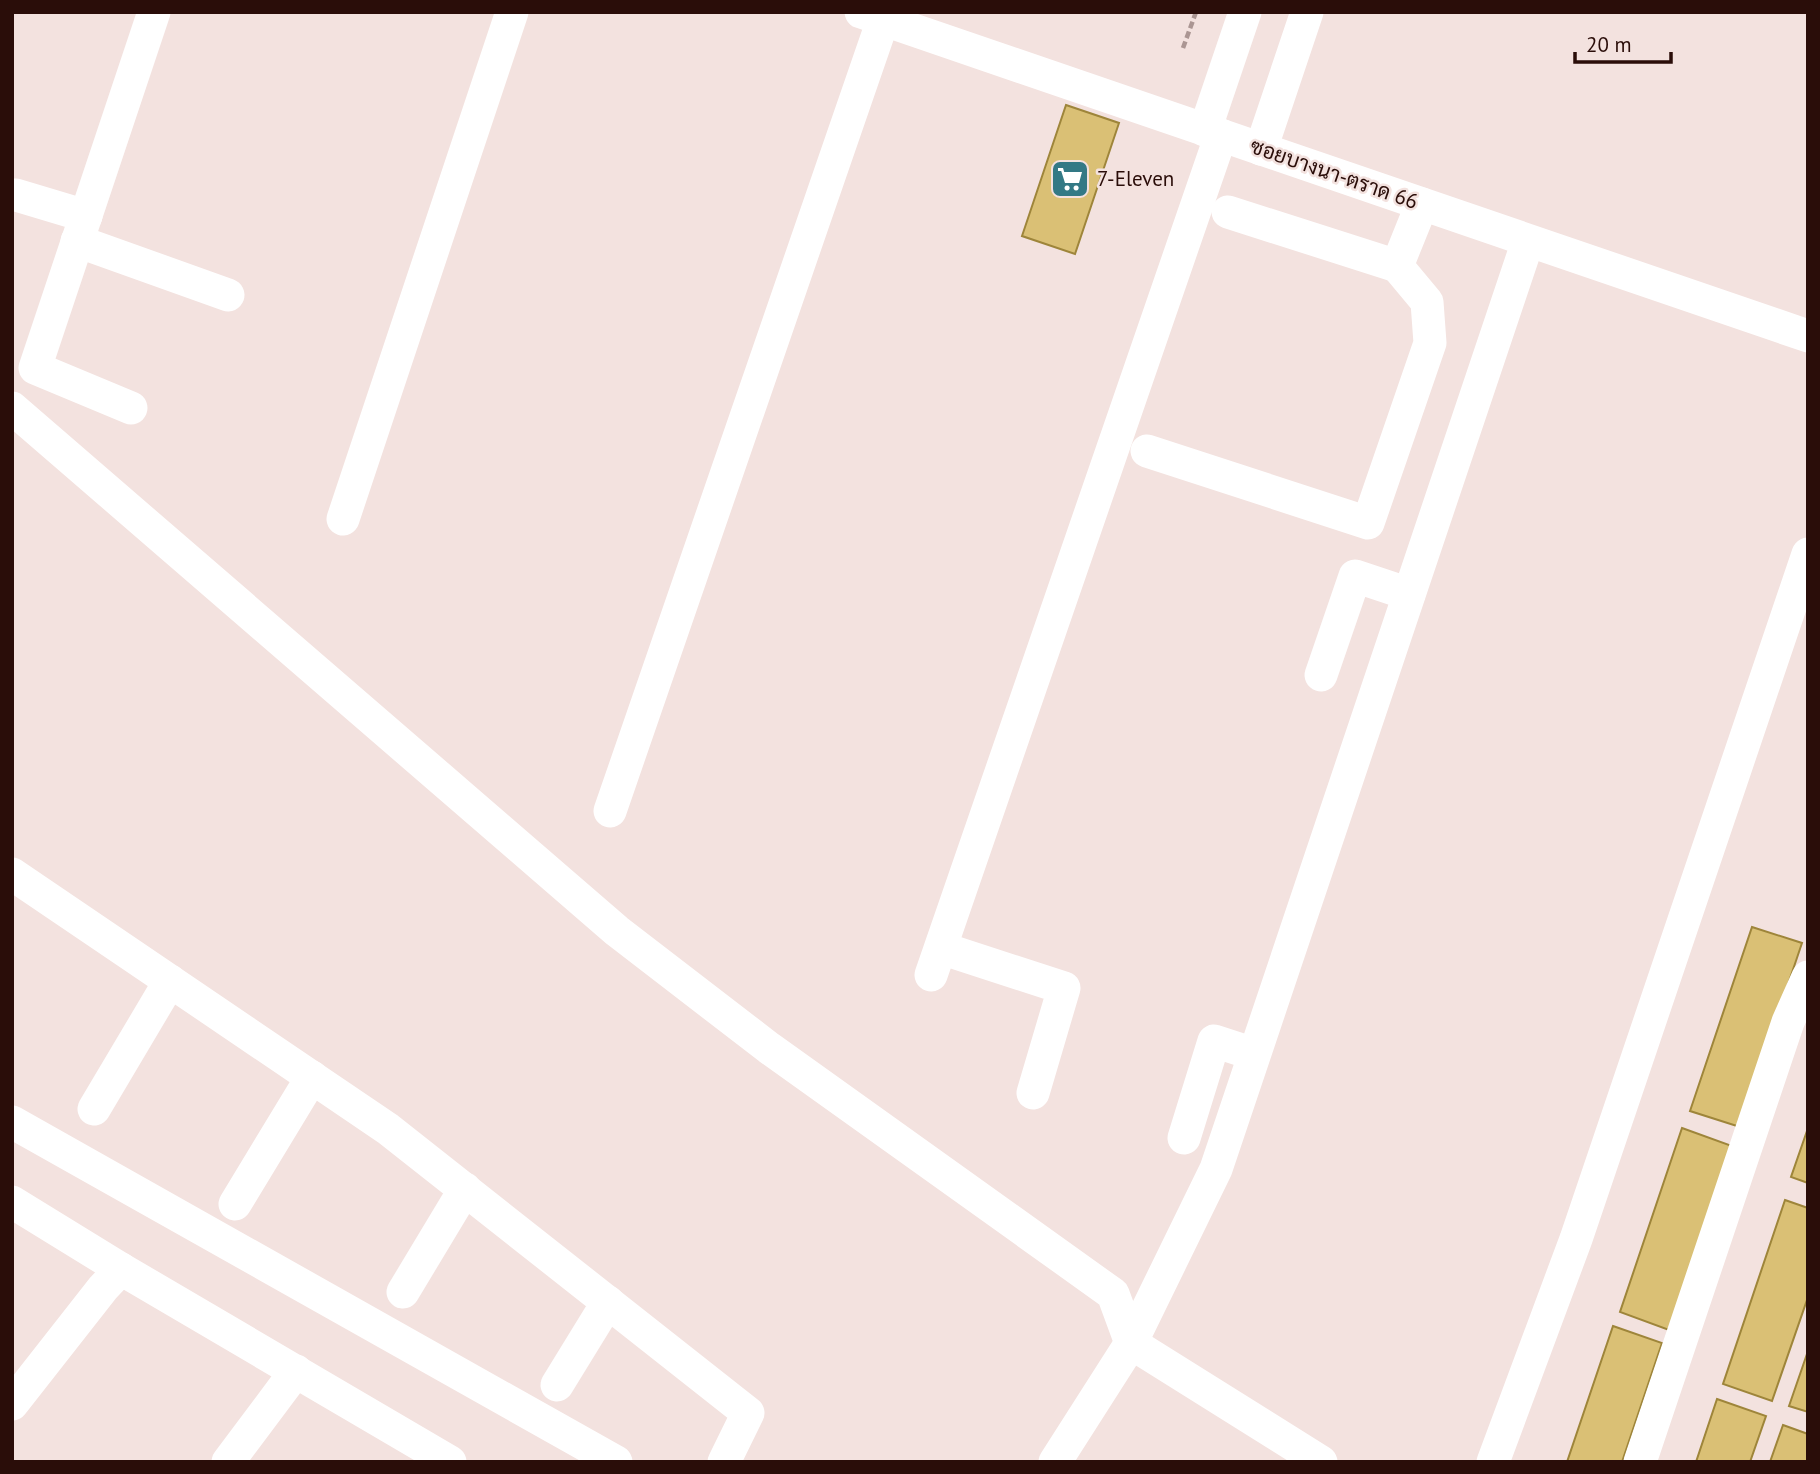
<svg xmlns="http://www.w3.org/2000/svg" width="1820" height="1474" font-family="'PT Sans',Sarabun,sans-serif">
	<rect width="100%" height="100%" fill="#f3e2df"/>
	<g fill="#dac075" stroke="#9e853a" stroke-width="2">
		<path d="M1066,105l53,18 -44,131 -53,-18z"/>
		<path d="M1752,927l50,16 -62,184 -50,-16z"/>
		<path d="M1682,1128l50,18 -63,184 -49,-18z"/>
		<path d="M1808,1128v55l-17,-6z"/>
		<path d="M1785,1200l23,8v89l-36,104 -49,-17z"/>
		<path d="M1613,1326l49,17 -40,119h-55z"/>
		<path d="M1808,1351v61l-19,-6z"/>
		<path d="M1717,1399l49,17 -16,46h-54z"/>
		<path d="M1783,1425l25,9v28h-38z"/>
	</g>
	<g fill="none" stroke-linecap="round" stroke-linejoin="round">
		<path stroke="#ab9693" stroke-width="4.5" stroke-dasharray="7 3.5" stroke-linecap="butt" d="M1183,48l13,-36"/>
		<g stroke="#fff" stroke-width="33">
			<path d="M861,12l947,324"/>
			<path d="M1205,130l40,-118"/>
			<path d="M1261,149l46,-137"/>
			<path d="M16,195l70,21"/>
			<path d="M1228,212l169,54"/>
			<path d="M77,241l151,54"/>
			<path d="M12,408l605,523 152,117 344,246 18,49 190,119"/>
			<path d="M131,408l-96,-40 119,-356"/>
			<path d="M1147,451l221,72 62,-180 -3,-41 -30,-36 25,-62"/>
			<path d="M343,519l169,-507"/>
			<path d="M1321,675l34,-99 54,18"/>
			<path d="M610,811l273,-791"/>
			<path d="M12,874l376,255 360,284 -24,49"/>
			<path d="M941,948l123,40 -31,105"/>
			<path d="M931,975l290,-840"/>
			<path d="M94,1109l76,-128"/>
			<path d="M12,1122l604,340"/>
			<path d="M1184,1138l30,-97 40,13"/>
			<path d="M12,1202l109,67 329,193"/>
			<path d="M235,1204l77,-127"/>
			<path d="M403,1292l62,-103"/>
			<path d="M557,1385l51,-83"/>
			<path d="M12,1404l91,-116 18,-19"/>
			<path d="M228,1462l68,-91"/>
			<path d="M1055,1462l76,-119 85,-174 312,-928"/>
			<path d="M1493,1462l83,-223 232,-685"/>
			<path d="M1640,1462l148,-440 20,-45"/>
		</g>
	</g>
	<defs>
		<symbol id="supermarket-square" viewBox="-11 -11 22 22"><rect x="-9" y="-9" width="18" height="18" rx="4" fill="#337985" stroke="#f3e2df"/><path d="M-6-5.5h2.5l.6 2H6L4.5 2H-2.5L-4.4-4H-6ZM-1.5 3.2a1.3 1.3 0 1 0 .1 0ZM3 3.2a1.3 1.3 0 1 0 .1 0Z" fill="#fff"/></symbol>
	</defs>
	<g fill-rule="evenodd">
		<use href="#supermarket-square" x="1048" y="157" width="44" height="44"/>
	</g>
	<g text-anchor="middle" stroke-width="5" stroke-linejoin="round" paint-order="stroke">
		<g font-size="21" fill="#2a0d09" stroke="#f3e2df">
			<text transform="translate(1334 174) rotate(19)" y="7">ซอยบางนา-ตราด 66</text>
		</g>
		<g font-size="21" fill="#2a0d09" stroke="#f3e2df" text-anchor="start">
			<text x="1097" y="186">7-Eleven</text>
		</g>
	</g>
	<rect width="1820" height="1474" fill="none" stroke="#2a0d09" stroke-width="28"/>
	<path d="M1575 52v10h96v-10" fill="none" stroke="#2a0d09" stroke-width="3.5"/>
	<text x="1586" y="52" font-size="21" fill="#2a0d09" stroke="#f3e2df" stroke-width="5" paint-order="stroke">20 m</text>
</svg>
